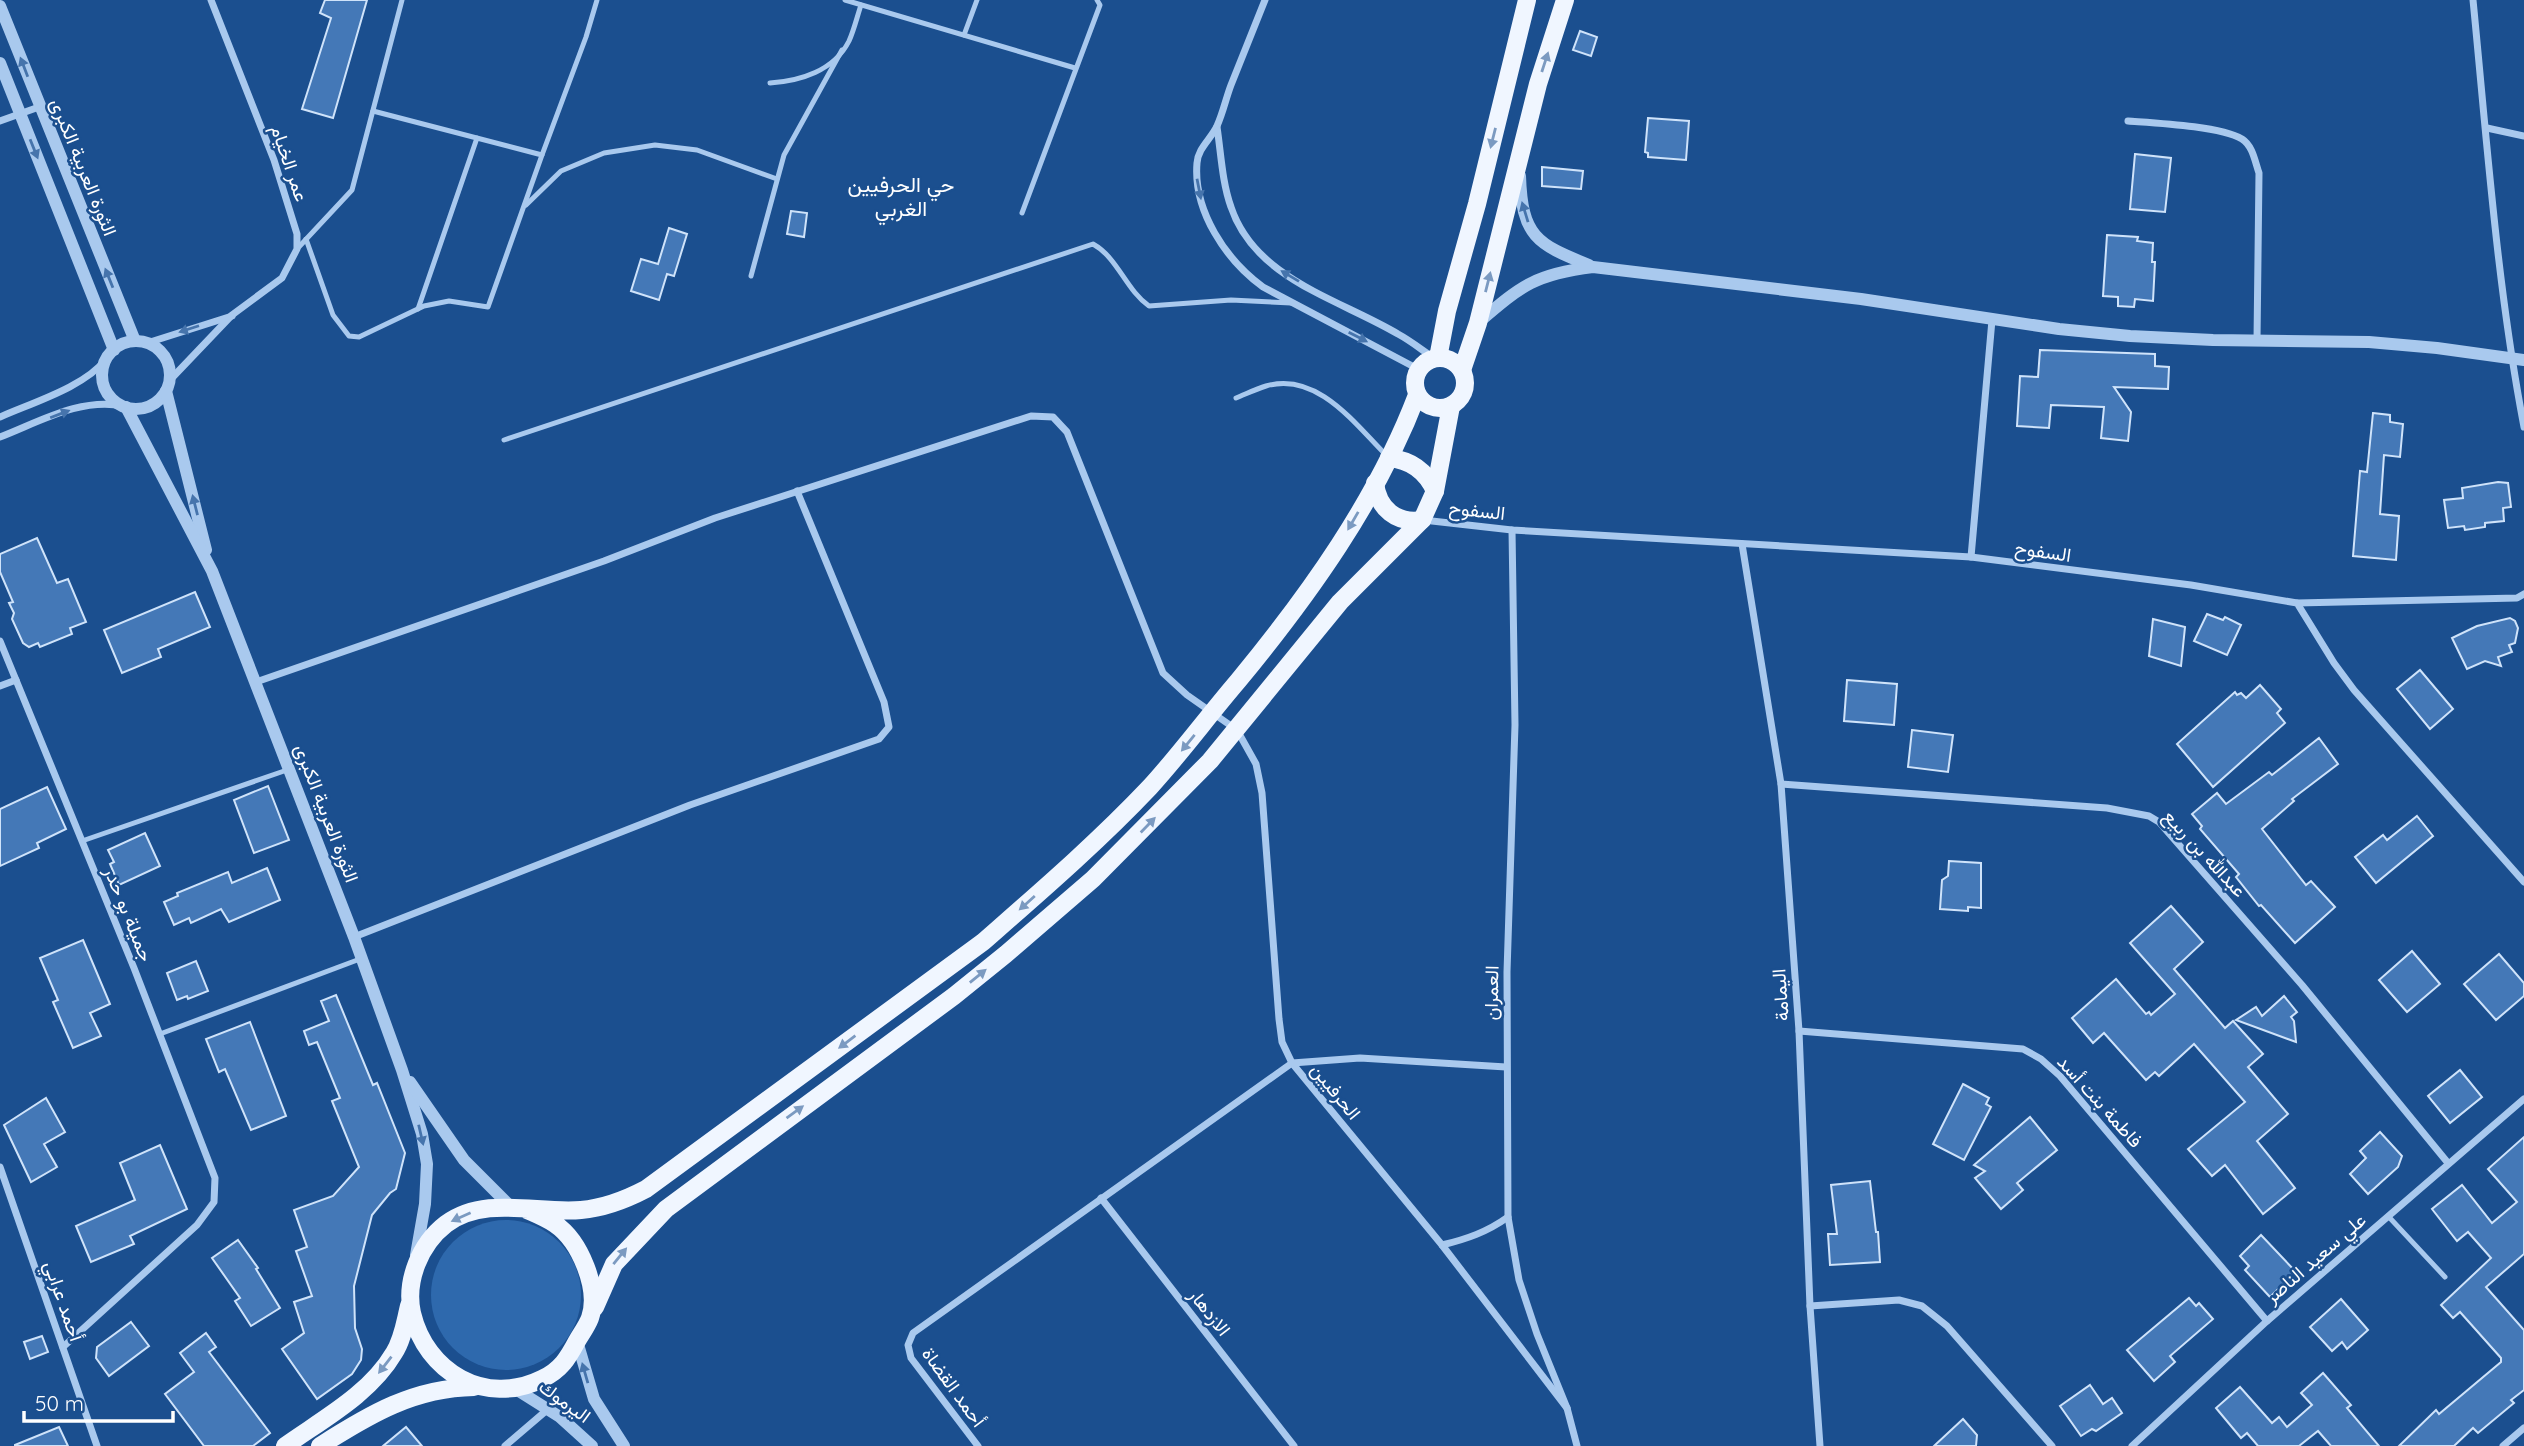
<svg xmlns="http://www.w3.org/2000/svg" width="2524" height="1446" font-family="Quicksand,Vazirmatn,sans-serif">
	<rect width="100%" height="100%" fill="#1b4f8f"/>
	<circle fill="#2e69ad" cx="506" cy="1295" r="75"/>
	<g fill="#4478b7" stroke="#cfe3fa" stroke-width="2">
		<path d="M325,0h42l-34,118 -31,-9 29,-91 -11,-5z"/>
		<path d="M1580,31l17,6 -6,19 -18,-6z"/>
		<path d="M1648,118l41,3 -3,39 -38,-3v-4l-3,-1z"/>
		<path d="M2135,154l36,4 -6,54 -35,-3z"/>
		<path d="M1542,167l41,4 -2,18 -39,-3z"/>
		<path d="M791,211l16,2 -3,24 -17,-3z"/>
		<path d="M669,228l18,6 -13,42 -7,-2 -8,26 -28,-9 10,-32 17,5z"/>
		<path d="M2107,235l31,2 -1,4 16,2 -1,19h3l-2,39 -18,-2 -1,8 -16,-1v-9l-15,-1z"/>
		<path d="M2040,350l115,4v12l14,1 -1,22 -54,-2 17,25 -3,29 -27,-3 3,-31 -53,-2 -2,23 -32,-2 3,-50 18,1z"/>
		<path d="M2373,413l17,2v7l13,2 -3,33 -16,-2 -4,59 19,2 -3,44 -43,-4 7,-85 7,1z"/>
		<path d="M2498,482l10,1 3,24 -8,1 1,13 -19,2v4l-20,3 -1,-4 -16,2 -4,-28 19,-2 -1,-10z"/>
		<path d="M37,538l20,45 11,-4 18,43 -16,6 2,6 -32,13 -2,-4 -9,4 -6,-4 -11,-24 2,-6 -5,-10 4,-1 -13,-30v-18z"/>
		<path d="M195,592l15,35 -52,22 3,8 -39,16 -18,-43z"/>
		<path d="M2207,614l16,6 2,-3 16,8 -14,30 -33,-14z"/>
		<path d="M2510,618l5,3 3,7 -3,15 -6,2 3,7 -14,5 3,9 -16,-5 -18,8 -15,-31 25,-12z"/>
		<path d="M2153,619l32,8 -4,39 -32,-10z"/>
		<path d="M2420,670l33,39 -23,20 -33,-40z"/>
		<path d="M1847,680l50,4 -3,41 -50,-4z"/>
		<path d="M2260,685l21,24 -4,4 8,10 -72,64 -36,-43 58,-52 2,3 4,-2 5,5z"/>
		<path d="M1912,730l41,5 -5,37 -40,-5z"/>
		<path d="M2319,738l19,26 -46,35 2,2 -32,28 44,56 5,-4 24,26 -40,36 -34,-38 -2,1 -23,-29 3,-3 -39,-45 2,-3 -10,-12 25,-21 9,11 43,-32 3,3z"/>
		<path d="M268,786l21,54 -35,13 -20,-53z"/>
		<path d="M47,787l19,42 -29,14 2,5 -39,18v-57z"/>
		<path d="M2417,816l16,20 -57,47 -21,-26 28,-22 4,5z"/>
		<path d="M145,833l15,33 -41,19 -9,-21 4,-2 -6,-12z"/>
		<path d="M1949,861l32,2v45l-13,-1v4l-28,-2 2,-29 6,-4z"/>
		<path d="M267,868l13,32 -51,22 -8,-13 -30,14 -2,-5 -15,7 -10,-23 14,-6 -1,-3 51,-21 4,11z"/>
		<path d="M2171,906l32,36 -29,27 51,59 8,-7 30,33 -15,13 40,47 -31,27 38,47 -32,26 -38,-49 -13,11 -24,-27 57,-47 -51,-58 -35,32 -4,-4 -9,8 -42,-47 -11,10 -21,-25 44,-39 30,35 3,-2 2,3 24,-21 -45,-51z"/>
		<path d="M83,940l27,64 -20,9 11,23 -28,12 -20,-46 5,-2 -18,-42z"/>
		<path d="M2412,951l28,33 -33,28 -28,-32z"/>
		<path d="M2499,954l25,29v13l-28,24 -32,-36z"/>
		<path d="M196,961l12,30 -20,8 -1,-3 -10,4 -10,-27z"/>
		<path d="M336,995l37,90 4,-2 28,70 -9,36 -6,4 -18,22 -18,71 1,42 7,21 -1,11 -9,14 -35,25 -35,-50 22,-16 -10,-31 18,-6 -16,-45 11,-4 -13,-37 39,-14 26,-29 -27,-66 8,-3 -23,-56 -8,3 -5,-14 25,-10 -8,-20z"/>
		<path d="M2284,996l13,16 -6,5 3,4 2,21 -60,-22 20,-13 6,9z"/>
		<path d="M250,1022l36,94 -35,14 -26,-61 -6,3 -13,-33z"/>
		<path d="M2460,1070l22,27 -32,26 -22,-27z"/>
		<path d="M1963,1084l26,14 -3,6 5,3 -27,53 -31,-16z"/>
		<path d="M46,1098l19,34 -21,12 13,23 -26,15 -27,-57z"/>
		<path d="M2030,1117l27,33 -40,33 6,7 -22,19 -26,-31 10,-7 -11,-6z"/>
		<path d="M2380,1132l22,24 -4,11 -30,27 -18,-20 16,-16 -6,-7z"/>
		<path d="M2524,1137v117l-38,33 38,43v60l-13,10 3,3 -36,30 -5,-5 -19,18h-55l37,-36 3,4 62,-52v-4l-41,-46 -7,6 -12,-13 50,-47 -23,-26 -11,9 -25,-32 30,-24 30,38 25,-21 -29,-33z"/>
		<path d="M160,1145l27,64 -57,27 4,8 -43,18 -15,-36 59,-26 -15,-37z"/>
		<path d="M1870,1181l6,51h2l2,30 -50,3 -2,-31h9l-6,-49z"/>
		<path d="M2261,1235l35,37 -26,25 -25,-27 4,-4 -9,-10z"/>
		<path d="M238,1240l20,28 -2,1 24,39 -29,18 -16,-25 5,-3 -28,-40z"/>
		<path d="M2189,1298l7,8 3,-3 14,16 -43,37 5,6 -21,19 -27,-31z"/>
		<path d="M2341,1299l27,31 -21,19 -5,-7 -10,9 -22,-24z"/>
		<path d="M131,1322l18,24 -40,30 -13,-18 1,-11z"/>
		<path d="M206,1333l10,14 -7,5 61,81 -17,13h-49l-39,-52 29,-22 -14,-19z"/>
		<path d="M42,1336l6,16 -18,7 -6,-17z"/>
		<path d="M2323,1373l28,32 -4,3 32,38h-48l-13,-15 -19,15h-41l-11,-13 -6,5 -25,-30 24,-21 32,36 7,-6 8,10 25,-22 -11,-12z"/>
		<path d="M2090,1385l13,19 9,-6 10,15 -26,18 -4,-2 -11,7 -21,-30z"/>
		<path d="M1963,1419l14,16 -1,11h-42z"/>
		<path d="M59,1427l9,19h-53v-1z"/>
		<path d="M406,1427l16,19h-39z"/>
	</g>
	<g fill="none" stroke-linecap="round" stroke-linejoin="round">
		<g stroke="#a9c9ee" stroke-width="5">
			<path d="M845,0l230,68"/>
			<path d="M964,35l13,-35"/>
			<path d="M770,83c30,-2 64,-12 79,-42 5,-11 8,-24 12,-36"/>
			<path d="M542,155l44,-118 11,-37"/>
			<path d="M526,205l35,-34 43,-18 51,-8 42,5 80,29"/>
			<path d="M1022,213l78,-208 -3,-5"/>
			<path d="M306,239l27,76 16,21 10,1 65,-31 25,-5 39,6 54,-152 -169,-44"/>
			<path d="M297,249l55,-59 50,-190"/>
			<path d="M751,276l33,-121 58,-105"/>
			<path d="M418,309l59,-171"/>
			<path d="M1236,398c10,-4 20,-9 30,-12 51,-15 89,38 120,69"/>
			<path d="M504,440l589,-196c25,14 33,46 56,62l82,-6 60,3"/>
			<path d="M82,841l205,-71"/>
			<path d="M160,1034l200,-75"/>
			<path d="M2388,1216l57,61"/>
		</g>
		<g stroke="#a9c9ee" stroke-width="7">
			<path d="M1265,0c-11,28 -23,57 -34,85 -5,13 -8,28 -14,41 -6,13 -19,22 -20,37 -4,48 29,97 66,124l155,82"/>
			<path d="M2473,0c14,142 24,286 51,427"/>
			<path d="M0,121l39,-14"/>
			<path d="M2128,121c27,2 92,5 114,18 11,7 13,23 17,34l-2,167"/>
			<path d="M1217,127c4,26 5,55 14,80 24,72 108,92 167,127 13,7 24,16 36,24"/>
			<path d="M2487,128l37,8"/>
			<path d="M147,343l85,-27"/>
			<path d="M170,380l62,-65 50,-37 15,-29v-15l-23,-74 -63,-160"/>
			<path d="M0,417c31,-14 85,-30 106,-58"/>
			<path d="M0,437c39,-15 81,-40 123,-31"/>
			<path d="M1423,520l89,10 459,27 220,28 106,18 37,60 20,27 170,192"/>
			<path d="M1512,530l3,195 -8,247 1,245 11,63 18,54 30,74 10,38"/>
			<path d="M1742,544l39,240 18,247 11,275 10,140"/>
			<path d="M1971,557l21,-237"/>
			<path d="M2297,603l220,-5 7,-4"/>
			<path d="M0,641l134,327 81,210 -1,24 -17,23 -134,122"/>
			<path d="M256,682l348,-121 111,-43 316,-102 22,1 14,15 96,241 24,22 50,35 19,34 6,29 17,226 3,23 10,21 150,182 125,163"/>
			<path d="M0,686l16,-6"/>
			<path d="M1781,784l326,24 42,8 10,6 143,163 146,178"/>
			<path d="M354,937l336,-132 189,-66 10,-12 -5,-25 -87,-211"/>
			<path d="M1799,1031l224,18 18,10 19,17 207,245"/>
			<path d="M0,1167l97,279"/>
			<path d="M1101,1198l193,248"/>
			<path d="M1442,1245c25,-6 45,-13 66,-28"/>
			<path d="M1810,1306l89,-6 23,6 25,20 105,120"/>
			<path d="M505,1446l42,-36"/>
			<path d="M978,1446l-67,-88 -3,-13 5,-12 379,-270 68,-5 146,9"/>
			<path d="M2132,1446l135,-125 257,-222"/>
			<path d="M2503,1446l21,-18"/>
		</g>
		<g stroke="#a9c9ee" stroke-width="12">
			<path d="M0,6l135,335"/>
			<path d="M0,63l114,287"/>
			<path d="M1520,176c2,60 16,68 69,89"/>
			<path d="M1479,322c43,-37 57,-48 114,-55l268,32 198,30 71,7 83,4 156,2 68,6 87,12"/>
			<circle cx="136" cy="375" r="34"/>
			<path d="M166,391l40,159"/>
			<path d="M126,407l86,164 142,366 48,133 20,64 5,30 -2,40 -9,51"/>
			<path d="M410,1082l54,78 46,46"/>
			<path d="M577,1341l17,58 30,47"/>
			<path d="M514,1388l46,29 32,29"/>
		</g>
		<g stroke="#f0f6ff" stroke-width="18">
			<circle cx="1440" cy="383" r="25"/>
			<path d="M1438,358l9,-47 30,-107 50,-204"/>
			<path d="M1462,370l16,-47 60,-239 27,-84"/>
			<path d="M1389,458c22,2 37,13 46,33"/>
			<path d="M1375,483c3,26 22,41 47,37"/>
			<path d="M527,1210c9,4 19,8 28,14 25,17 45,65 35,94 -3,8 -9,16 -13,23 -9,17 -16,29 -35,38 -57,28 -116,-7 -130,-66 -7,-32 8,-69 34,-89 39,-29 91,-10 135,-14 23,-2 44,-10 65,-21l337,-247c57,-50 115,-100 167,-155 31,-34 58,-71 88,-106 71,-86 139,-181 179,-286"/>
			<path d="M595,1307l19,-43 52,-55 288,-213 52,-42 87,-75 117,-118 130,-159 82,-82 13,-29 16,-85"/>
			<path d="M285,1446c38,-27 85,-52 109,-93 9,-14 11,-31 15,-47"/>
			<path d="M320,1446c50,-32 94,-58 154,-59"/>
		</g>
	</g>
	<defs><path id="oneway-solid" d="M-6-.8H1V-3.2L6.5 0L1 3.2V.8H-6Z" transform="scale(1.75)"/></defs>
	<g fill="#7b9ac1">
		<use href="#oneway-solid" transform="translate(1545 62) rotate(-72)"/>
		<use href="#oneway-solid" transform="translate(1493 138) rotate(104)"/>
		<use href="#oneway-solid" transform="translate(1488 282) rotate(-76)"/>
		<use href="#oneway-solid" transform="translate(1353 521) rotate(120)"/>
		<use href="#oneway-solid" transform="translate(1188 743) rotate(129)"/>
		<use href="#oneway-solid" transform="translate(1148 825) rotate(-46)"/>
		<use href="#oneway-solid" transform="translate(1027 903) rotate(138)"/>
		<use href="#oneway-solid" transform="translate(978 976) rotate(-39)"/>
		<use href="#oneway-solid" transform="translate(847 1042) rotate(143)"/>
		<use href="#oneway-solid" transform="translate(795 1112) rotate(-36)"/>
		<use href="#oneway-solid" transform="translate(461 1217) rotate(156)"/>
		<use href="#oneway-solid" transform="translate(620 1256) rotate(-51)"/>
		<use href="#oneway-solid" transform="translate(385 1365) rotate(128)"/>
	</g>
	<g fill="#4674ac">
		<use href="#oneway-solid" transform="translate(24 67) rotate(-111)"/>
		<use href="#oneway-solid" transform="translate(34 149) rotate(68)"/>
		<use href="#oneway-solid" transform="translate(1199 189) rotate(79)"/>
		<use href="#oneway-solid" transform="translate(1525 212) rotate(-107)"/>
		<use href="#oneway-solid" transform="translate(1290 276) rotate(-149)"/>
		<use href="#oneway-solid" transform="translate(109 278) rotate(-112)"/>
		<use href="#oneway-solid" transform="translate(189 329) rotate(162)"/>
		<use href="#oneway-solid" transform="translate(1358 337) rotate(27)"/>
		<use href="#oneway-solid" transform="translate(60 414) rotate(-21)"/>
		<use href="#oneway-solid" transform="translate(195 505) rotate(-104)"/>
		<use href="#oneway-solid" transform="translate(421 1135) rotate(77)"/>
		<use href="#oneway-solid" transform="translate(585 1373) rotate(-106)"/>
	</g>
	<g text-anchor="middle" stroke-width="5" stroke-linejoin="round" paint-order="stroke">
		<g font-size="19" fill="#fff" stroke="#1b4f8f">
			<text transform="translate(290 163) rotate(71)" y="7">عمر الخيام</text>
			<text transform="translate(84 167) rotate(68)" y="7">الثورة العربية الكبرى</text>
			<text transform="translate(1477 510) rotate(6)" y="7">السفوح</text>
			<text transform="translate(2043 551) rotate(8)" y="7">السفوح</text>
			<text transform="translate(327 813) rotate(69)" y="7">الثورة العربية الكبرى</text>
			<text transform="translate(2205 853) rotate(47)" y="7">عبدالله بن ربيع</text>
			<text transform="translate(129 914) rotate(68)" y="7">جميلة بو حدر</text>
			<text transform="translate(1491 993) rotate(-89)" y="7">العمران</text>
			<text transform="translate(1780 995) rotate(-94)" y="7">اليمامة</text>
			<text transform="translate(1336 1091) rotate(51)" y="7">الحرفيين</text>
			<text transform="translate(2100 1101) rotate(48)" y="7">فاطمة بنت أسد</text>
			<text transform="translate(2315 1258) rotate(-41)" y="7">علي سعيد الناصر</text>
			<text transform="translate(64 1301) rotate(71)" y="7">أحمد عرابي</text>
			<text transform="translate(1210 1312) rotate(52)" y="7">الازدهار</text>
			<text transform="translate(954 1387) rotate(54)" y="7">أحمد القضاة</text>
			<text transform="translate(565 1401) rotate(36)" y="7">اليرموك</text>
		</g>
		<g font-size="21" fill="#fff" stroke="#1b4f8f">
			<text x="901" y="192">حي الحرفيين<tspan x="901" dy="24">الغربي</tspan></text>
		</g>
	</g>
	<path d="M24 1411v10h149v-10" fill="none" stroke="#ffffff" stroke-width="3.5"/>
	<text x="35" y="1411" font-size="21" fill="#ffffff" stroke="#1b4f8f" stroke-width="5" paint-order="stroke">50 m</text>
</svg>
